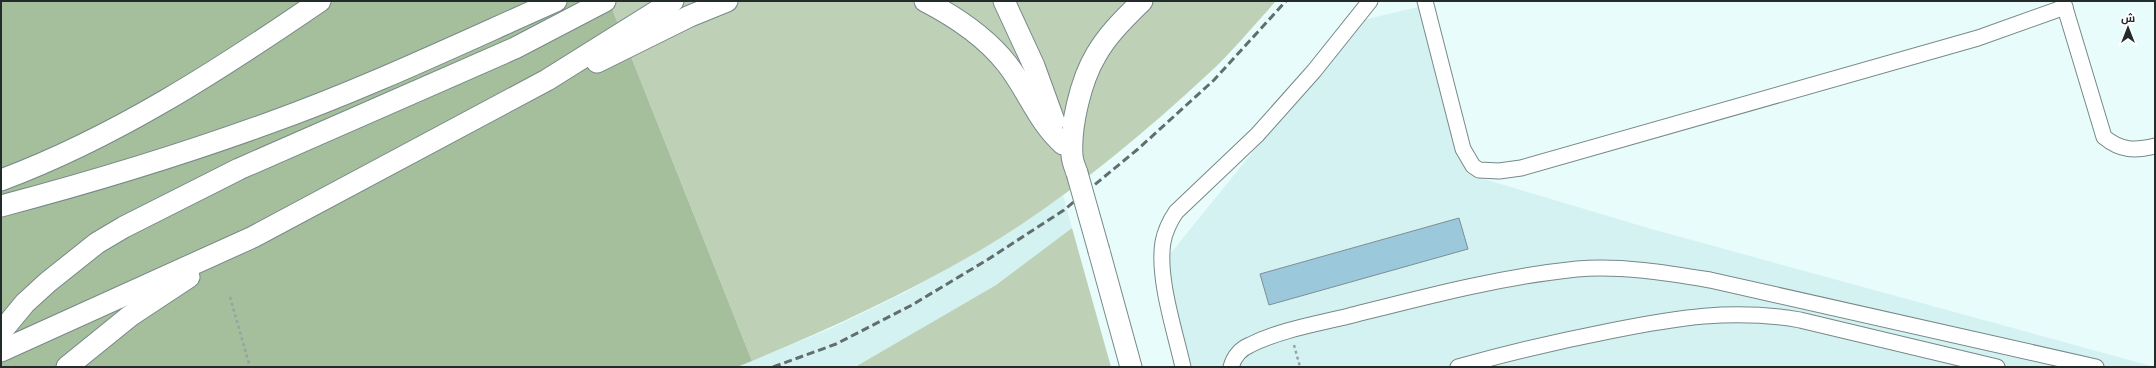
<svg xmlns="http://www.w3.org/2000/svg" width="2156" height="368" font-family="Karla,Cairo,sans-serif">
	<rect width="100%" height="100%" fill="#e8fcfc"/>
	<g fill="#d5f2f2">
		<path d="M1422,6l45,168 181,54 507,139h-966l-23,-108 193,-238z"/>
		<path d="M1063,195l9,33 -76,57 -141,82h-118l95,-39 74,-36 79,-45z"/>
	</g>
	<g fill="#bed1b7">
		<path d="M609,1h667c-22,24 -44,51 -68,73 -69,64 -144,126 -224,174 -75,44 -152,80 -232,113z"/>
		<path d="M1072,228l39,139h-256l141,-82z"/>
	</g>
	<path fill="#a5be9c" d="M1,1h608l143,360 -15,6h-736z"/>
	<path fill="#9bc8db" stroke="#7e8e94" d="M1459,218l9,31 -199,56 -9,-31z"/>
	<g fill="none" stroke-linecap="round" stroke-linejoin="round">
		<defs>
			<g id="street">
				<path d="M1425,1l38,148 10,17 6,4 20,1 22,-3 457,-130 87,-31"/>
				<path d="M2063,1l41,136c17,14 31,14 51,9"/>
				<path d="M1183,367c-8,-36 -26,-89 -20,-125 2,-11 7,-21 13,-30l81,-77 57,-64 56,-70"/>
				<path d="M1231,367c3,-10 9,-18 19,-22 30,-15 66,-21 99,-29 75,-19 150,-39 228,-47 42,-4 91,4 133,11l386,87"/>
				<path d="M1458,367c50,-14 101,-26 152,-36 65,-13 123,-23 190,-11l197,47"/>
			</g>
			<g id="secondary">
				<path d="M925,1c31,16 60,35 82,63 20,25 31,58 56,80"/>
				<path d="M1004,1l30,65 20,55"/>
				<path d="M597,62l93,-46 37,-15"/>
				<path d="M1077,173c-2,-6 -5,-12 -5,-18 -2,-29 9,-75 24,-100 12,-21 29,-37 46,-54"/>
				<path d="M1,180c115,-43 218,-110 319,-179"/>
				<path d="M1,206c91,-24 180,-51 268,-83 98,-35 192,-80 287,-122"/>
				<path d="M1099,251l32,116"/>
				<path d="M1,332l24,-29 23,-21 49,-39 27,-16 115,-58 276,-121 90,-47"/>
				<path d="M1,351l252,-114 294,-157 126,-79"/>
				<path d="M67,367l63,-51 59,-39"/>
			</g>
		</defs>
		<use href="#street" stroke="#778989" stroke-width="17"/>
		<use href="#secondary" stroke="#778989" stroke-width="23"/>
		<g stroke="#95a3a3" stroke-width="2.5" stroke-dasharray="3 3" stroke-linecap="butt">
			<path d="M230,297l20,70"/>
			<path d="M1294,345l6,22"/>
		</g>
		<use href="#street" stroke="#fff" stroke-width="15"/>
		<use href="#secondary" stroke="#fff" stroke-width="21"/>
		<path stroke="#626d6d" stroke-width="3" stroke-dasharray="8 4" stroke-linecap="butt" d="M773,367l63,-23 76,-39 75,-45 77,-50 74,-61 76,-69 72,-79"/>
		<defs>
			<path id="secondary-bridge" d="M1077,173l22,78"/>
		</defs>
		<use href="#secondary-bridge" stroke="#778989" stroke-width="23" stroke-linecap="butt"/>
		<use href="#secondary-bridge" stroke="#fff" stroke-width="21"/>
	</g>
	<rect width="2156" height="368" fill="none" stroke="#242b2b" stroke-width="4"/>
	<g transform="translate(2128 28)" stroke="#ffffff" stroke-width="3" paint-order="stroke">
	<path d="M0-3L7 15L0 10L-7 15Z" fill="#242b2b"/>
	<text y="-6" font-size="11" font-weight="bold" text-anchor="middle" fill="#242b2b">ش</text>
	</g>
</svg>
